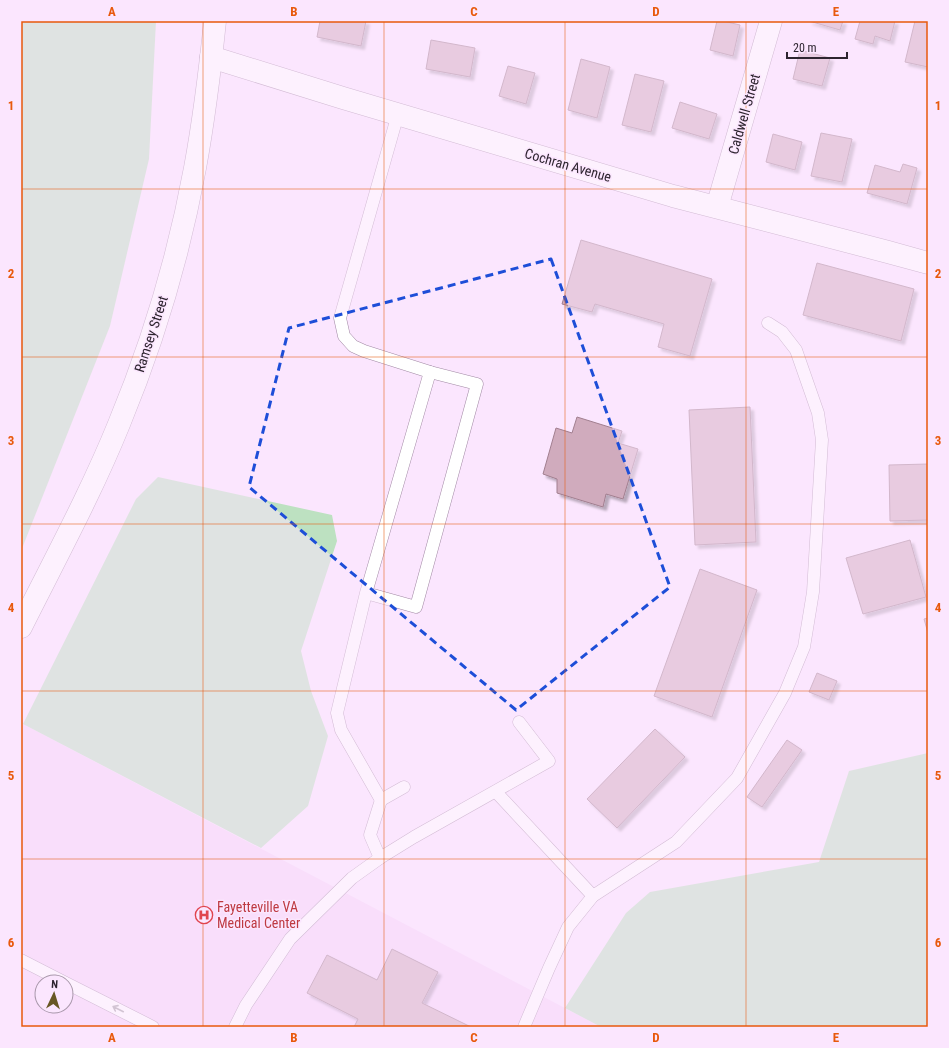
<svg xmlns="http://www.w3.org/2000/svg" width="949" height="1048" font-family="'Roboto Condensed',sans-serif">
	<defs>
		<filter id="shadow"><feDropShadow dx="3.5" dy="3.5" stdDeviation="1" flood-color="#0004"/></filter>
	</defs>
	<rect width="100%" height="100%" fill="#fbe6fe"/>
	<path fill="#f5d5f9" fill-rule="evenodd" d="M23,724l578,303h-580v-299zM42,982h24v24h-24z"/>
	<g fill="#bde1c1">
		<path d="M21,21h135l-7,138 -39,167 -89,225z"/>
		<path d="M158,477l174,38 5,26 -36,110 10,40 17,45 -20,70 -47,42 -238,-124 113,-225z"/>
		<path d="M928,753v274h-327l-36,-19 61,-95 24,-21 169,-30 30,-91z"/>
	</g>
	<g fill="#d0abbd" stroke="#a17f8f" filter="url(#shadow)">
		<path d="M320,21h46l-5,25 -44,-9z"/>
		<path d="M717,21h6l17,4 -7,31 -23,-6z"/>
		<path d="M809,21h34l-3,9z"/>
		<path d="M860,21h35l-5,20 -15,-5 -2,8 -18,-5z"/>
		<path d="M915,21l13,1v45l-23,-5z"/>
		<path d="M431,40l44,8 -5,29 -44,-8z"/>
		<path d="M800,50l30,8 -8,28 -29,-7z"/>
		<path d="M581,59l29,8 -13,51 -29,-8z"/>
		<path d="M508,66l27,7 -9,31 -27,-8z"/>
		<path d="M635,74l29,7 -13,51 -29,-7z"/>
		<path d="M680,102l37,12 -8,25 -37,-11z"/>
		<path d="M821,133l31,6 -10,43 -31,-6z"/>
		<path d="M773,134l29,8 -7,28 -29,-8z"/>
		<path d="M903,164l14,4 -10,36 -40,-11 8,-28 25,7z"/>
		<path d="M581,240l131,39 -22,77 -32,-9 6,-23 -69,-20 -3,8 -30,-8z"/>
		<path d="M817,263l97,26 -13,52 -98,-26z"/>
		<path d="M750,407l6,135 -61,3 -6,-135z"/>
		<path d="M577,417l45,14 -4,12 20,6 -15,50 -17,-5 -3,13 -46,-14v-14l-14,-5 13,-46 16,5z"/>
		<path d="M928,464v56l-38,1 -1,-56z"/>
		<path d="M910,540l16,57 -63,17 -17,-56z"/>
		<path d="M700,569l57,21 -45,127 -58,-21z"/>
		<path d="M928,618v15l-4,-14z"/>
		<path d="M817,673l20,8 -8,19 -20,-8z"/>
		<path d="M655,729l30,28 -68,71 -30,-29z"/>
		<path d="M787,740l15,10 -40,57 -15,-10z"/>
		<path d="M392,949l46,23 -16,31 49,24h-117l4,-8 -51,-26 20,-38 50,25z"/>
	</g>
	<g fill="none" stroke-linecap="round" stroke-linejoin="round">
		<defs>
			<g id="service">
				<path d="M398,114l-58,204 4,18 9,10 11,5 66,21"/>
				<path d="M366,593l50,14 61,-223 -47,-12 -64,221 -29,120 4,17 40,70 23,-13"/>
				<path d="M496,792l97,104 83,-54 61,-64 48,-85 19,-46 9,-55 9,-152 -4,-27 -22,-63 -14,-18 -14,-9"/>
				<path d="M380,858l-10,-23 11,-35"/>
				<path d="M21,960l43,22"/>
				<path d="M66,983l87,44"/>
				<path d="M235,1027l11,-22 44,-66 62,-61 28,-20 34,-21 135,-76 -30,-39"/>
				<path d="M524,1027l25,-59 19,-41 25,-31"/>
			</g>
			<g id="minor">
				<path d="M211,57l132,41 330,98 215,56 40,11"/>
				<path d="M717,207l54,-186"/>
			</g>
			<path id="primary" d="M21,627c34,-68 70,-134 98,-203 34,-82 60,-169 76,-256 9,-49 15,-98 20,-147"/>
		</defs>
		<use href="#service" stroke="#a28aa5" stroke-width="13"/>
		<use href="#minor" stroke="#a28aa5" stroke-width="23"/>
		<use href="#primary" stroke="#a28aa5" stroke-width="23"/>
		<use href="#service" stroke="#fff" stroke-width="12"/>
		<use href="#minor" stroke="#fff" stroke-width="22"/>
		<use href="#primary" stroke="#fff" stroke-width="22"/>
	</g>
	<defs><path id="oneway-shaft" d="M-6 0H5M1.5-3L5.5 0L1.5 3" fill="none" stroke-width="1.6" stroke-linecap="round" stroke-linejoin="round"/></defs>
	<use stroke="#a09ca1" href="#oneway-shaft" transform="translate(118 1009) rotate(-153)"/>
	<path d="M0 0H949V1048H0ZM551,259l119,328 -154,123 -267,-223 40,-159z" fill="#fbe6fe" fill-opacity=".55" fill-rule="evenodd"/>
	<path fill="none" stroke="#1d4ed8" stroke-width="3" stroke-dasharray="8 5" stroke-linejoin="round" d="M551,259l119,328 -154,123 -267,-223 40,-159z"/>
	<path fill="none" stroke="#e8590c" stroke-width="1" stroke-opacity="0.55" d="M203,21v1006M384,21v1006M565,21v1006M746,21v1006M21,189h907M21,357h907M21,524h907M21,691h907M21,859h907"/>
	<defs>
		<symbol id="hospital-ring" viewBox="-11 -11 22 22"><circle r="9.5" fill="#fbe6fe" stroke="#e0444e" stroke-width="1.5"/><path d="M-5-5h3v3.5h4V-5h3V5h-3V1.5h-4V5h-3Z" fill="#e0444e"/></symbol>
	</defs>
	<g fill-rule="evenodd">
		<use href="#hospital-ring" x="194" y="905" width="20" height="20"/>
	</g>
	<g text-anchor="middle" stroke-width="3" stroke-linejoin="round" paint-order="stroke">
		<g font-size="14" fill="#2d242f" stroke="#fbe6fe">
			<text transform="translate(744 114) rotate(-74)" y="5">Caldwell Street</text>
			<text transform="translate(568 165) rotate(16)" y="5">Cochran Avenue</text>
			<text transform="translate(151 334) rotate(-72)" y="5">Ramsey Street</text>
		</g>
		<g font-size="14" fill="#be3a42" stroke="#fbe6fe" text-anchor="start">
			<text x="217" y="912">Fayetteville VA<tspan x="217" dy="16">Medical Center</tspan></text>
		</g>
	</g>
	<rect width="949" height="1048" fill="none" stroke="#fbe6fe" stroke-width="44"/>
	<g transform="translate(54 994) rotate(4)"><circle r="19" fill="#fbe6fe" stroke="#a998ab"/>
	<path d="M0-3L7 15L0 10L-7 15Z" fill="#685724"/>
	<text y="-6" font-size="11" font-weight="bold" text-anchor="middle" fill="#2d242f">N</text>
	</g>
	<path d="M787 52v6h60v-6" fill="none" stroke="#2d242f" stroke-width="2"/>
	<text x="793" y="52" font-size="12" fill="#2d242f" stroke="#fbe6fe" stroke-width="3" paint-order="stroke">20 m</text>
	<rect x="22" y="22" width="905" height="1004" fill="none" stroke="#e8590c" stroke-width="1.5"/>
	<g font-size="13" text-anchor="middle" font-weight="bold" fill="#e8590c">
		<text x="112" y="16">A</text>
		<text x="294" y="16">B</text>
		<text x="474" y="16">C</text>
		<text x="656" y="16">D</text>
		<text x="836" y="16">E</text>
		<text x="11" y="110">1</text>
		<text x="938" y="110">1</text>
		<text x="11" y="278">2</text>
		<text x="938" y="278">2</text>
		<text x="11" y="445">3</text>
		<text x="938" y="445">3</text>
		<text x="11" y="612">4</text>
		<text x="938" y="612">4</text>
		<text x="11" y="780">5</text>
		<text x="938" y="780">5</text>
		<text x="11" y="947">6</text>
		<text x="938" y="947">6</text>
		<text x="112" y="1042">A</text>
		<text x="294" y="1042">B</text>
		<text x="474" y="1042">C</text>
		<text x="656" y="1042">D</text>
		<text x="836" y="1042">E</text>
	</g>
</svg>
